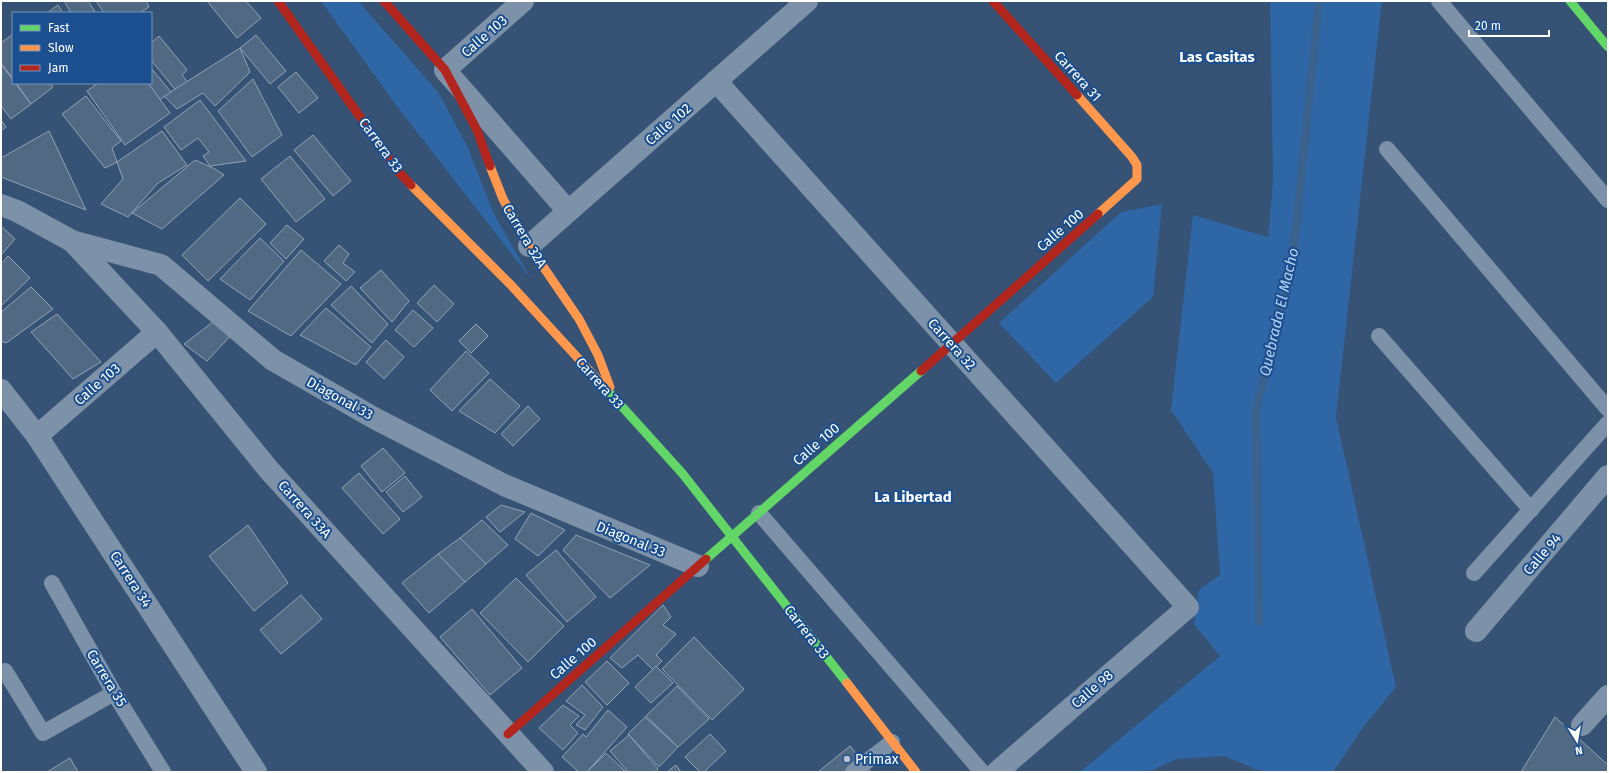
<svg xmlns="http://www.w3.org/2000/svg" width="1609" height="773" font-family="'Fira Sans',sans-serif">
	<rect width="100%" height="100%" fill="#365274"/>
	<g fill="#2f66a5">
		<path d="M321,1h37l80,91 29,54 26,66 38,67 -135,-174z"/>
		<path d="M1270,1h112l-46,416 60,270 -34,42 -29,43h-70l-39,-16 -47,3 -29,13h-68l140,-116 -26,-32 5,-34 21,-15 -7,-102 -42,-63 22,-195 75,22 5,-56z"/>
		<path d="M1162,204l-9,93 -97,86 -57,-60 122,-111z"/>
	</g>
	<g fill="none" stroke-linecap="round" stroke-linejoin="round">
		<path stroke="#3b618d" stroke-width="8" d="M1259,622l-3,-212 36,-142 27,-267"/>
	</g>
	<g fill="#526984" stroke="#92a2b6">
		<path d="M64,1h24l8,12h-25z"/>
		<path d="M96,1h50l3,6 -9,6h-36z"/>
		<path d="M207,1h39l15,17 -24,20z"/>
		<path d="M58,5l5,8h-16z"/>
		<path d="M13,34v45l-12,-16v-20z"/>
		<path d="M256,35l30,36 -16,13 -30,-36z"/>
		<path d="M159,36l28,34 -5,5 7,9 -11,9 -27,-33v-17z"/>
		<path d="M240,48l10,24 -35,34 -12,-13 -26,16 -13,-13z"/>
		<path d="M1,64l12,16v3h2l16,21 -20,15 -10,-13z"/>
		<path d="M151,68l20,24 -50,34 -26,-41 3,-2h53z"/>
		<path d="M296,72l22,26 -19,15 -21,-26z"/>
		<path d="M253,79l29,56 -30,22 -34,-46z"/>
		<path d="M16,83h34l3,4 -22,17z"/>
		<path d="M98,83h50l22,30 -45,32 -38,-54z"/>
		<path d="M86,96l35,45 -9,7 5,14 -12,6 -43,-54z"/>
		<path d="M200,100l46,61 -36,5 -7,-10 6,-4 -11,-14 -17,12 -17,-23z"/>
		<path d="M1,120l5,7 -5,4z"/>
		<path d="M49,131l37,79 -85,-33v-19z"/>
		<path d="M162,131l25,34 -29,18 -30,34 -27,-13 22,-25 -6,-17z"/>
		<path d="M313,135l38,46 -18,15 -39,-46z"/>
		<path d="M290,156l35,43 -29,23 -35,-43z"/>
		<path d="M195,160l20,9 9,6 -62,54 -30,-16z"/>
		<path d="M240,198l26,26 -58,57 -26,-26z"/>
		<path d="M287,225l17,14 -18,20 -16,-16z"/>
		<path d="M1,226l14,13 -14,16z"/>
		<path d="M260,238l24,23 -34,39 -30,-21z"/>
		<path d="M339,245l10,9 -6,9 12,9 -9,9 -22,-20z"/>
		<path d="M301,250l40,34 -50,52 -43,-25z"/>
		<path d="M8,256l22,22 -29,28v-42z"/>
		<path d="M381,270l28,31 -17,21 -32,-34z"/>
		<path d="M434,285l20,19 -17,18 -20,-19z"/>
		<path d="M351,286l37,38 -16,19 -41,-38z"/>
		<path d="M31,287l22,22 -47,34 -5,-2v-29z"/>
		<path d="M326,308l45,39 -15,18 -56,-30z"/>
		<path d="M413,310l20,18 -19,19 -19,-17z"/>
		<path d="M57,314l44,48 -28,17 -42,-47z"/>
		<path d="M218,318l16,14 -27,29 -23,-17z"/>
		<path d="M476,324l12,12 -17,17 -12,-12z"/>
		<path d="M386,340l18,17 -20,22 -18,-17z"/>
		<path d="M466,351l23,22 -37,38 -22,-21z"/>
		<path d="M490,379l30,27 -25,27 -36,-22z"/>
		<path d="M528,406l12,13 -27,27 -12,-12z"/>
		<path d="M383,448l22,25 -23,19 -21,-26z"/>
		<path d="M359,473l41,46 -17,15 -41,-46z"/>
		<path d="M405,476l17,21 -19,15 -17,-20z"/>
		<path d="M501,505l24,7 -25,20 -14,-15z"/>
		<path d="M531,513l34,17 -27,26 -23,-17z"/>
		<path d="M482,520l26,25 -22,19 -26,-26z"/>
		<path d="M248,525l40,58 -34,28 -45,-55z"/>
		<path d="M576,535l74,30 -40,33 -47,-48z"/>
		<path d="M460,538l26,26 -21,18 -27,-28z"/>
		<path d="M556,550l40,47 -29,25 -41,-47z"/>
		<path d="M438,554l27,28 -36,31 -27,-30z"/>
		<path d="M516,578l48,48 -36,36 -48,-49z"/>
		<path d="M301,595l21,24 -41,35 -21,-24z"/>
		<path d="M663,605l8,12 -8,8 13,9 -20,21 6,6 -9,9 -15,-15 -16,13 -12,-10z"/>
		<path d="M472,609l50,59 -32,27 -50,-58z"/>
		<path d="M694,637l50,52 -32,31 -50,-51z"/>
		<path d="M607,661l22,22 -22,22 -22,-23z"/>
		<path d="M656,666l17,17 -22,20 -16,-16z"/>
		<path d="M582,685l21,22 -18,23 -9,-5 9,-10 -19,-14z"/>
		<path d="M677,686l32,33 -31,28 -32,-31z"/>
		<path d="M563,705l16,11 -9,9 8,8 -15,17 -24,-22z"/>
		<path d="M608,710l19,17 -40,45h-8l-17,-15 21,-23 3,3z"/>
		<path d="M645,717l33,30 -19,20 -31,-33z"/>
		<path d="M1555,717l53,48v7h-87z"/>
		<path d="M710,734l16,17 -22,21h-4l-15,-15z"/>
		<path d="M629,735l29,34 -4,3h-26l-18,-21z"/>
		<path d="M850,746l21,26h-53z"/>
		<path d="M606,753l20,19h-39z"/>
		<path d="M70,758l8,14h-31z"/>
		<path d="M676,765l5,7h-14z"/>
	</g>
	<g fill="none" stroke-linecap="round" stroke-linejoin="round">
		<g stroke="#7d92a8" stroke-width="16">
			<path d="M1439,1l169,199"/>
			<path d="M1387,149l221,260"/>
			<path d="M1379,336l152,174"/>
			<path d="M759,513l223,259"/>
			<path d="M1474,573l134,-150"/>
			<path d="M52,583l62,110 49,79"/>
			<path d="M5,671l38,62 71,-40"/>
			<path d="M853,772l39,-30"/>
		</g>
		<g stroke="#7d92a8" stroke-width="22">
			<path d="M523,1l-78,69 123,141"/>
			<path d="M716,81l472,526 -191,165"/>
			<path d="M1,205l16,6 55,30 89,24 112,95 101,58 130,67 194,81"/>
			<path d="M72,241l85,91 112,138 274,302"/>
			<path d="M529,246l278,-245"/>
			<path d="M1,390l36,46 219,336"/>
			<path d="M37,436l120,-104"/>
			<path d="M1476,631l132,-155"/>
			<path d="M1582,725l26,-29"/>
		</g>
		<g stroke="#63d668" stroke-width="9">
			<path d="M1570,1l38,46"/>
			<path d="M598,380l84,93 165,210"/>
			<path d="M706,559l215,-188"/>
		</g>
		<g stroke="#ff974d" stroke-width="9">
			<path d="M1077,95l55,62 5,8v14l-39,35"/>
			<path d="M490,166l13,33 26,47 50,73 19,36 12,32"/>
			<path d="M411,185l100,100 87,95"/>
			<path d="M847,683l69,89"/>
		</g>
		<g stroke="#b3261e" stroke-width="9">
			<path d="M278,1l121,171 12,13"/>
			<path d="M384,1l61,69 32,60 13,36"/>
			<path d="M993,1l84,94"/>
			<path d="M921,371l177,-157"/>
			<path d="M508,734l198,-175"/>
		</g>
	</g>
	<circle fill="#b9c2ce" stroke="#1b4f8f" stroke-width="1.5" cx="847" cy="759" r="4"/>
	<g text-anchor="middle" stroke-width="4" stroke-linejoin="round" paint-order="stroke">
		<g font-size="14" fill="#fff" stroke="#1b4f8f">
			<text transform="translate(484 36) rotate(-41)" y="5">Calle 103</text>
			<text transform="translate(1078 76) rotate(48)" y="5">Carrera 31</text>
			<text transform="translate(668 124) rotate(-41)" y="5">Calle 102</text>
			<text transform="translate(381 145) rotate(54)" y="5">Carrera 33</text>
			<text transform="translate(1060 230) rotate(-41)" y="5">Calle 100</text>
			<text transform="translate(525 236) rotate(59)" y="5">Carrera 32A</text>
			<text transform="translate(952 344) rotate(48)" y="5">Carrera 32</text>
			<text transform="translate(600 383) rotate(48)" y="5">Carrera 33</text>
			<text transform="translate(97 384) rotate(-41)" y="5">Calle 103</text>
			<text transform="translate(340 398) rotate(29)" y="5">Diagonal 33</text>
			<text transform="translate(816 444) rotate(-41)" y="5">Calle 100</text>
			<text transform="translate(305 509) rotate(48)" y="5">Carrera 33A</text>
			<text transform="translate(631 539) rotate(22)" y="5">Diagonal 33</text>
			<text transform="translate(1542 554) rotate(-49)" y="5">Calle 94</text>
			<text transform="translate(131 579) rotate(57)" y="5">Carrera 34</text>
			<text transform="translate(807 632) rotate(52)" y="5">Carrera 33</text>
			<text transform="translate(573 658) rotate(-41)" y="5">Calle 100</text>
			<text transform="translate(107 678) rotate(59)" y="5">Carrera 35</text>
			<text transform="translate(1092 689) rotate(-41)" y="5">Calle 98</text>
		</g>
		<g font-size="14" fill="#fff" stroke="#1b4f8f" text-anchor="start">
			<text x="855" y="764">Primax</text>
		</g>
		<g font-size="15" font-weight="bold" fill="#fff" stroke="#1b4f8f">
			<text x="1217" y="62">Las Casitas</text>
			<text x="913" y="502">La Libertad</text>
		</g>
		<g font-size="15" font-style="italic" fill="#b5d3f5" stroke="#1b4f8f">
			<text transform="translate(1279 312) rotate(-77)" y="5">Quebrada El Macho</text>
		</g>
	</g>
	<rect width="1609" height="773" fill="none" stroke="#ffffff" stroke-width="4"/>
	<rect x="12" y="12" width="140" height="72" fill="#1b4f8f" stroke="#7695bc"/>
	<rect x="20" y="25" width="20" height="6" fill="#63d668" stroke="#7695bc"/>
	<text x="48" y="32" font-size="12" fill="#ffffff">Fast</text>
	<rect x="20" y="45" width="20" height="6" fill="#ff974d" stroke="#7695bc"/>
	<text x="48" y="52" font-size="12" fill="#ffffff">Slow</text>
	<rect x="20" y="65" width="20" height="6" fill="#b3261e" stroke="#7695bc"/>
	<text x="48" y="72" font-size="12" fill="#ffffff">Jam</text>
	<g transform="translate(1577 741) rotate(169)" stroke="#1b4f8f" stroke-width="3" paint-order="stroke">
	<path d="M0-3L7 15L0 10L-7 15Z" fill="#ffffff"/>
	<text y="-6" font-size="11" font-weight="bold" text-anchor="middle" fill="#ffffff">N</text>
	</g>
	<path d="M1469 30v6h80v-6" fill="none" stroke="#ffffff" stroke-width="2"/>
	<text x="1475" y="30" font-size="12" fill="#ffffff" stroke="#1b4f8f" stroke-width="3" paint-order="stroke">20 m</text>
</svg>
